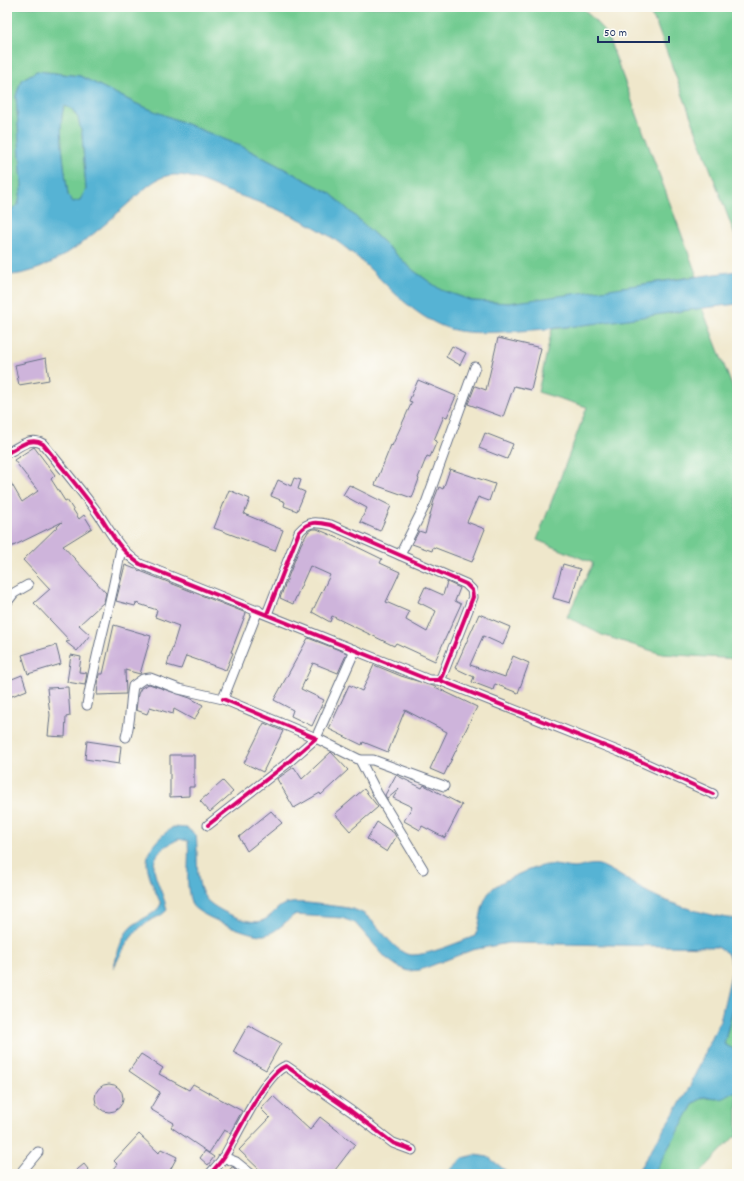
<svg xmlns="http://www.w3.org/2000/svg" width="744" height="1181" font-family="Dekko,sans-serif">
	<rect width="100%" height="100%" fill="#fdfcf7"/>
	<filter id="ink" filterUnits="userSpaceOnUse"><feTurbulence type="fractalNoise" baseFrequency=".025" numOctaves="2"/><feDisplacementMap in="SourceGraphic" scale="8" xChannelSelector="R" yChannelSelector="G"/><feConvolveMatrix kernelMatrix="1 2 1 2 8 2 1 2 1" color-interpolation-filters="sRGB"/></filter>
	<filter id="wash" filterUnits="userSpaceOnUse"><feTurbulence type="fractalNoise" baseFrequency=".012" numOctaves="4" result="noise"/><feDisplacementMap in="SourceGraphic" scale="16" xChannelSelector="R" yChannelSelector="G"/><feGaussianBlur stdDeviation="0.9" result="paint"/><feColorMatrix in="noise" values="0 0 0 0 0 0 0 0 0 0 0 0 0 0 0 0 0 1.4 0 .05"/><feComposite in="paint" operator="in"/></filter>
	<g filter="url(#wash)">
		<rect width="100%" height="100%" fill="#efe7cb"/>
		<g fill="#72cb91" stroke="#467d78">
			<path d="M7,7h575l25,27 90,242 -130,20 -58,7 -36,-2 -32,-11 -27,-19 -84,-78 -89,-47 -104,-42 -57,-28 -43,-5 -16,9 -5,16 6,89 -4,20 -11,7z"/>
			<path d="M645,7h92v234l-81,-218z"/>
			<path d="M65,106l7,3 6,9 4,16 4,56 -6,10 -7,2 -5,-7c-2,-18 -12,-75 -3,-89z"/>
			<path d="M702,308l35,91v260l-75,-5 -60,-19 -35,-18 26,-54 -56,-23 50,-133 -49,-15 14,-63z"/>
			<path d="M737,993v58l-13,-7z"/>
			<path d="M734,1092l3,1v44h-3l-35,37h-48l43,-71 10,-6c12,3 19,2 30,-5z"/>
		</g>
		<g fill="#56b3d4" stroke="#387199" fill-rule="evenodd">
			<path d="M37,71l43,5 57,28 104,42 89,47 84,78 27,19 32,11 36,2 228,-32v33c-73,8 -145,23 -218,27 -21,1 -48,4 -69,-2 -41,-13 -67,-51 -99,-77 -40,-33 -79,-45 -127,-62 -15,-6 -34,-16 -50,-15 -18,0 -31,16 -44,27 -30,27 -80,74 -123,73v-63l11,-7 4,-20 -6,-89 5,-16zM65,106l7,3 6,9 4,16 4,56 -6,10 -7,2 -5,-7c-2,-17 -12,-76 -3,-89z"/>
			<path d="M173,827l14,1 9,7c3,21 -3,52 13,67 10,9 43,25 55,18 7,-3 12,-12 19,-15 13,-5 29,-1 43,0 12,2 27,2 38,9 13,8 31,40 47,41 16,1 48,-13 64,-19 7,-14 4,-31 15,-45 7,-9 47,-26 58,-26 9,-1 18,3 27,3 10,-1 17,-6 27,-2 16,7 32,19 47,27 23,12 63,24 88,26v74l-13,51 13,7v42c-5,-1 -8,3 -13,5 -7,2 -13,0 -20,-1l-10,6 -38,66 -5,5h-15l51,-82 33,-71 13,-55 -6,-13 -10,-6 -209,-4 -36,7 -52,20 -12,1 -11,-5 -11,-8 -31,-35 -13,-5 -48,-3c-9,7 -18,18 -30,20 -11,2 -67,-20 -72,-30 -8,-19 -2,-43 -4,-64l-9,-2c-43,20 -19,39 -12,71 -6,7 -14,8 -21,13 -17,12 -24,29 -33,46 4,-12 7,-31 17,-41 9,-9 26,-13 31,-24 -16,-36 -25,-50 12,-77z"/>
			<path d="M475,1155l13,2 22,17h-64l17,-16z"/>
		</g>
		<g id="blocks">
			<g fill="#ceb4db">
				<path d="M498,338l43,10 -10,42 -17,-4 -11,31 -35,-13 7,-18 11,4z"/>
				<path d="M452,346l14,7 -6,12 -14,-8z"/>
				<path d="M46,358l3,22 -30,5 -4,-20z"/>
				<path d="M418,380l38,16 -9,21 -3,-1 -10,24 3,1 -7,16 -3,-1 -9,22 1,1 -7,19 -37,-13 16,-40 1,1 20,-44 -3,-1z"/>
				<path d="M485,433l28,11 -6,15 -28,-11z"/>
				<path d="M34,447l21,28 -4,4 14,22 2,-1 12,19 5,-4 8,13 -29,18 43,47 -2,9 -25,23 11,10 -13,16 -11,-9 4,-1 -36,-38 16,-14 -27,-29 39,-38 -55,27v-73l15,26 16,-11 -24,-31z"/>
				<path d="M450,469l45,15 -6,17 -11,-4 -11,25 18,7 -13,33 -39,-15 -1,4 -20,-7 7,-13 6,2 10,-36 4,-10 4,2z"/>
				<path d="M294,478l7,2 -3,9 7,3 -8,19 -13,-5 1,-4 -14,-6 7,-16 13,6z"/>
				<path d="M349,485l42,21 -11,25 -20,-9 7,-14 -24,-13z"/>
				<path d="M229,490l21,9 -6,15 39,16 -8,21 -61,-23z"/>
				<path d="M312,529h5l28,12 37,18 -2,4 20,9 -14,30 23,10 -3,8 21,12 9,-21 -18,-9 7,-15 18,8 4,-13 13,6 -5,13 6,3 -26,57 -39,-18 -2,3 -62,-30 -2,6 -18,-10 18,-37 -20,-9 -17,38 -13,-6 21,-54 7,-12z"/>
				<path d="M563,564l17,5 -10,34 -17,-5z"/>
				<path d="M125,565l121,48 -15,39 2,1 -7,17 -40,-14 -5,13 -14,-4 12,-39 -24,-9 2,-7 -21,-7 -1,3 -19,-5z"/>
				<path d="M479,614l31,13 -7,18 -20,-9 -13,29 35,12 8,-21 16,7 -11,30 -23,-9 -2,6 -21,-8 2,-5 -19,-9z"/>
				<path d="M114,625l37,11 -11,38 -15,-4 1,24 -29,1 2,-21h4z"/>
				<path d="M308,638l39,15 -9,20 -25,-10 -12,26 23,11 -12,26 -21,-10 2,-6 -19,-10z"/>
				<path d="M56,645l5,19 -33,10 -6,-19z"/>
				<path d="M71,655l10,2 -2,15 8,1 -2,12 -18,-3z"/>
				<path d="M374,665l27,11 32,10 44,21 -33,68 -14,-6 17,-37 -42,-22 -17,42 -25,-10 -1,3 -33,-16 20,-44 13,6z"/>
				<path d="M22,675l5,15 -20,8v-17z"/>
				<path d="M149,684l41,14 13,7 -9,15 -20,-11 -1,5 -23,-7 -3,7 -11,-4 2,-16 3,-6z"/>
				<path d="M68,687l2,29 -4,1 -1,20 -17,-1 2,-21 -3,-27z"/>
				<path d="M264,723l19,8 -20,41 -19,-9z"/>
				<path d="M87,741l34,5 -2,18 -34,-5z"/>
				<path d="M331,752l17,18 -27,25 -1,-2 -26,15 -17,-29 17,-12 8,12z"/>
				<path d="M170,755h24v32h-5v9l-19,1z"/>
				<path d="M396,775l26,13 2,-3 38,20 -17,33 -23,-12 -2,4 -16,-9 8,-14 -19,-9 6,-9 -12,10 -2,-4z"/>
				<path d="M223,781l10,11 -23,20 -10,-11z"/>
				<path d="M364,789l14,18 -28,24 -15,-17z"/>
				<path d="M271,811l11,12 -35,28 -8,-14z"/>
				<path d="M377,822l17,11 2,4 -9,15 -20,-13z"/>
				<path d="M248,1025l33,18 -15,27 -33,-18z"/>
				<path d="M141,1054l22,14 -4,6 30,16 4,-6 49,27 -12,22 -6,-3 -15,23 -38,-26 3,-4 -24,-14 10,-17 -31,-21z"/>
				<circle cx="109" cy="1098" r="14"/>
				<path d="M273,1096l37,34 10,-13 35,27 -23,30 -5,-4 -3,4h-60l-25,-24 31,-32 -9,-9z"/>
				<path d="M139,1134l20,19 2,-4 16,8 -9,17h-59l8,-10 -3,-3z"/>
				<path d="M205,1151l9,6 -6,8 -8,-7z"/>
				<path d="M84,1164l8,10h-20z"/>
				<path d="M232,1167h1l8,7h-15z"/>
			</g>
		</g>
	</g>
	<g filter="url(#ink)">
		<use href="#blocks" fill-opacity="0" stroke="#656f84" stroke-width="1"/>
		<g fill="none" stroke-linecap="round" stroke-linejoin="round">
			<defs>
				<g id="minor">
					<path d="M7,453c13,-6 23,-17 36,-9 18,22 37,45 54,68 14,20 21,37 43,52l289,116h10l3,-4 31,-79 -1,-7 -6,-6 -135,-59c-14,-3 -22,-5 -32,7l-32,82"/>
					<path d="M400,555l26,-52 49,-136"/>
					<path d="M7,602l7,-9 14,-8"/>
					<path d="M355,650l-39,88 44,22 17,33 46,76"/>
					<path d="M439,680l181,72 93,42"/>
					<path d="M87,705c9,-53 25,-104 34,-157"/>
					<path d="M126,737c5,-17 4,-34 7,-51l10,-7 7,-1 29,11 44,10 35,-89"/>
					<path d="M360,760h13l71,26"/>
					<path d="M208,825l77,-60 31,-27 -93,-39"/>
					<path d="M223,1157l13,5 15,12"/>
					<path d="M24,1174l-1,-4 15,-18"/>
					<path d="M210,1174c5,-6 10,-11 14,-17 12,-20 42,-85 62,-91l65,45 42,32 19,7"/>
				</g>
			</defs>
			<use href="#minor" stroke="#656f84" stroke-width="11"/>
			<use href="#minor" stroke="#fff" stroke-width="9"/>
			<defs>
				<g id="cycleway">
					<path d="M7,453c13,-6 23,-17 36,-9 18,22 37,45 54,68 14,20 21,37 43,52l289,116h10l3,-4 31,-79 -1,-7 -6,-6 -135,-59c-14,-3 -22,-5 -32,7l-32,82"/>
					<path d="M439,680l181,72 93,42"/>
					<path d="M208,825l77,-60 31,-27 -93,-39"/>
					<path d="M210,1174c5,-6 10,-11 14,-17 12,-20 42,-85 62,-91l65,45 42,32 19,7"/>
				</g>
			</defs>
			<use href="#cycleway" stroke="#fdfcf7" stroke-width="6"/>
			<use href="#cycleway" stroke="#d6006c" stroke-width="4"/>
		</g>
	</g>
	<rect width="744" height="1181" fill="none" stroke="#fdfcf7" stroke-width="24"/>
	<path d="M598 36v6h71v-6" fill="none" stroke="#1b2f5e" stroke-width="2"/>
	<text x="604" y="36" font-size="12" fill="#1b2f5e" stroke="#fdfcf7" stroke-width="3" paint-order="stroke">50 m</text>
</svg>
